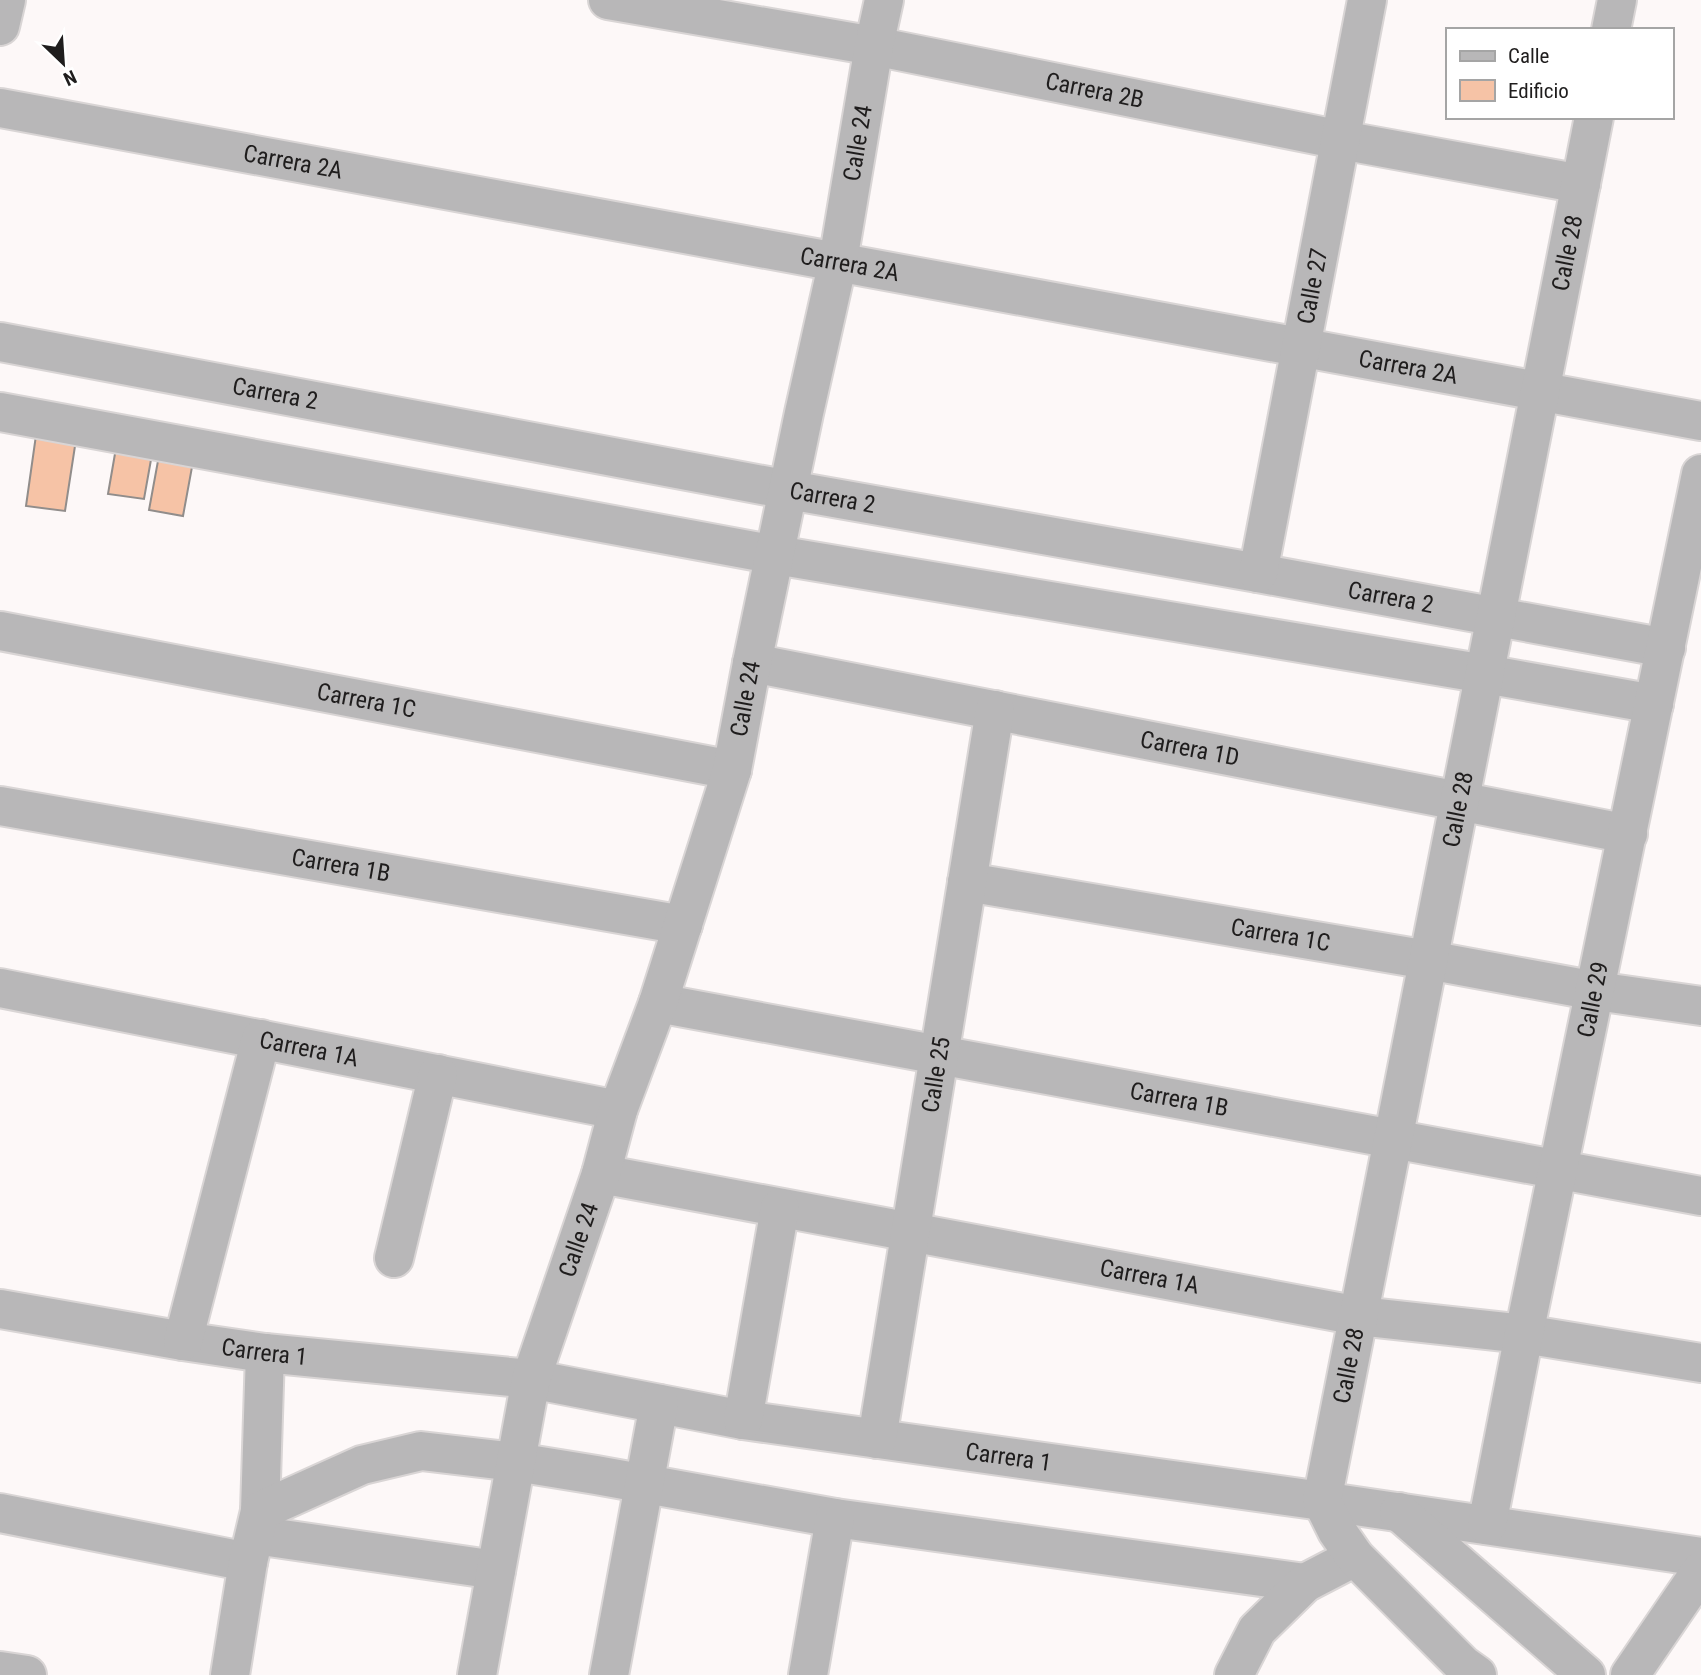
<svg xmlns="http://www.w3.org/2000/svg" width="1701" height="1675" font-family="'Roboto Condensed',sans-serif">
	<rect width="100%" height="100%" fill="#fdf8f8"/>
	<g fill="#f6c3a6" stroke="#918d8b" stroke-width="2">
		<path d="M37,428l40,5 -12,78 -39,-5z"/>
		<path d="M116,448l36,6 -8,45 -36,-5z"/>
		<path d="M160,450l34,6 -11,60 -34,-6z"/>
	</g>
	<g fill="none" stroke-linecap="round" stroke-linejoin="round">
		<defs>
			<g id="minor">
				<path id="s1" d="M608,0l266,46 467,94 240,44"/>
				<path d="M0,26l6,-26"/>
				<path d="M1611,30l6,-30"/>
				<path id="s2" d="M0,108l1701,313"/>
				<path id="s3" d="M0,342l789,148 469,83 408,75"/>
				<path d="M0,412l776,143 709,119 169,30"/>
				<path id="s4" d="M1258,573l109,-573"/>
				<path id="s5" d="M0,631l732,139"/>
				<path id="s6" d="M752,663l876,171"/>
				<path id="s7" d="M0,806l683,119"/>
				<path id="s8" d="M967,882l461,78 168,31 105,15"/>
				<path id="s9" d="M0,988l618,122"/>
				<path id="s10" d="M658,1003l1043,193"/>
				<path id="s11" d="M601,1174l758,142 165,18 177,29"/>
				<path d="M394,1258l44,-184"/>
				<path id="s12" d="M0,1309l183,32 82,12 266,26 212,41 579,81 379,56"/>
				<path d="M183,1341l78,-302"/>
				<path d="M743,1420l37,-212"/>
				<path id="s13" d="M877,1439l118,-729"/>
				<path d="M260,1511l5,-158"/>
				<path d="M1399,1512l187,163"/>
				<path d="M0,1513l248,49"/>
				<path id="s14" d="M1487,1525l37,-191 177,-860"/>
				<path d="M255,1535l241,35"/>
				<path d="M0,1671l27,4"/>
				<path d="M230,1675l18,-113 12,-51 102,-46 59,-14 95,11 80,13 239,43 470,65"/>
				<path id="s15" d="M477,1675l54,-296 70,-205 17,-64 40,-107 74,-233 20,-107 52,-250 34,-152 36,-215 10,-46"/>
				<path d="M609,1675l50,-271"/>
				<path d="M808,1675l27,-157"/>
				<path d="M1234,1675l23,-45 48,-47 50,-26"/>
				<path id="s16" d="M1477,1675l-14,-10 -108,-108 -18,-26 -15,-30 272,-1384"/>
				<path d="M1630,1675l71,-104"/>
			</g>
		</defs>
		<use href="#minor" stroke="#d9d5d5" stroke-width="42"/>
		<use href="#minor" stroke="#b8b7b8" stroke-width="38"/>
	</g>
	<g text-anchor="middle" stroke-width="5" stroke-linejoin="round" paint-order="stroke">
		<g font-size="24" fill="#1f1d1d" stroke="#fff">
			<text dy="8" stroke="none"><textPath href="#s1" startOffset="495">Carrera 2B</textPath></text>
			<text dy="8" stroke="none"><textPath href="#s15" startOffset="1582">Calle 24</textPath></text>
			<text dy="8" stroke="none"><textPath href="#s2" startOffset="298">Carrera 2A</textPath></text>
			<text dy="8" stroke="none"><textPath href="#s16" startOffset="1507">Calle 28</textPath></text>
			<text dy="8" stroke="none"><textPath href="#s2" startOffset="864">Carrera 2A</textPath></text>
			<text dy="8" stroke="none"><textPath href="#s4" startOffset="292">Calle 27</textPath></text>
			<text dy="8" stroke="none"><textPath href="#s2" startOffset="1432">Carrera 2A</textPath></text>
			<text dy="8" stroke="none"><textPath href="#s3" startOffset="280">Carrera 2</textPath></text>
			<text dy="8" stroke="none"><textPath href="#s3" startOffset="847">Carrera 2</textPath></text>
			<text dy="8" stroke="none"><textPath href="#s3" startOffset="1414">Carrera 2</textPath></text>
			<text dy="8" stroke="none"><textPath href="#s5" startOffset="373">Carrera 1C</textPath></text>
			<text dy="8" stroke="none"><textPath href="#s15" startOffset="1015">Calle 24</textPath></text>
			<text dy="8" stroke="none"><textPath href="#s6" startOffset="446">Carrera 1D</textPath></text>
			<text dy="8" stroke="none"><textPath href="#s16" startOffset="940">Calle 28</textPath></text>
			<text dy="8" stroke="none"><textPath href="#s7" startOffset="346">Carrera 1B</textPath></text>
			<text dy="8" stroke="none"><textPath href="#s8" startOffset="318">Carrera 1C</textPath></text>
			<text dy="8" stroke="none"><textPath href="#s14" startOffset="536">Calle 29</textPath></text>
			<text dy="8" stroke="none"><textPath href="#s9" startOffset="315">Carrera 1A</textPath></text>
			<text dy="8" stroke="none"><textPath href="#s13" startOffset="369">Calle 25</textPath></text>
			<text dy="8" stroke="none"><textPath href="#s10" startOffset="530">Carrera 1B</textPath></text>
			<text dy="8" stroke="none"><textPath href="#s15" startOffset="448">Calle 24</textPath></text>
			<text dy="8" stroke="none"><textPath href="#s11" startOffset="558">Carrera 1A</textPath></text>
			<text dy="8" stroke="none"><textPath href="#s12" startOffset="268">Carrera 1</textPath></text>
			<text dy="8" stroke="none"><textPath href="#s16" startOffset="373">Calle 28</textPath></text>
			<text dy="8" stroke="none"><textPath href="#s12" startOffset="1020">Carrera 1</textPath></text>
		</g>
	</g>
	<rect x="1446" y="28" width="228" height="91" fill="#ffffff" stroke="#a5a5a5" stroke-width="2"/>
	<rect x="1460" y="51" width="35" height="10" fill="#b8b7b8" stroke="#a5a5a5" stroke-width="2"/>
	<text x="1508" y="63" font-size="21" fill="#1f1d1d">Calle</text>
	<rect x="1460" y="80" width="35" height="21" fill="#f6c3a6" stroke="#a5a5a5" stroke-width="2"/>
	<text x="1508" y="98" font-size="21" fill="#1f1d1d">Edificio</text>
	<g transform="translate(63 63) rotate(155)" stroke="#ffffff" stroke-width="5" paint-order="stroke">
	<path d="M0-5L12 26L0 18L-12 26Z" fill="#1f1d1d"/>
	<text y="-10" font-size="19" font-weight="bold" text-anchor="middle" fill="#1f1d1d">N</text>
	</g>
</svg>
